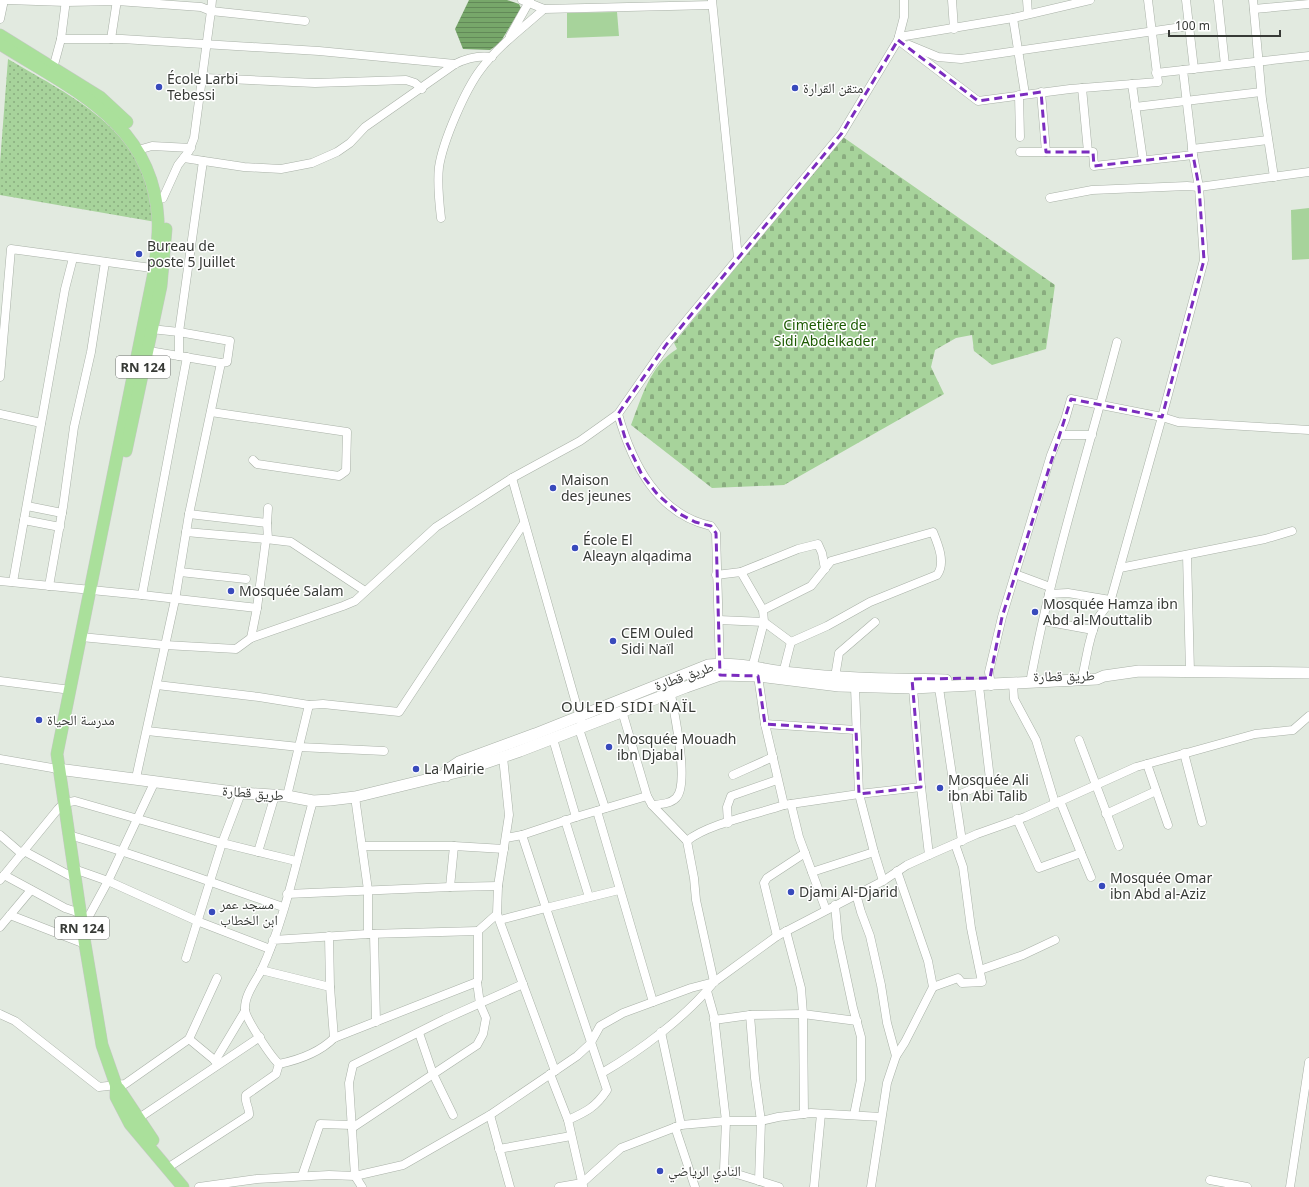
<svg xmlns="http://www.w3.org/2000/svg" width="1309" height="1187" font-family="'Noto Sans','Noto Naskh Arabic',sans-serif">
	<defs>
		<pattern id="grass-dots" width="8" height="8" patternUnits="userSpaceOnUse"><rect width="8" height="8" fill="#a7d39b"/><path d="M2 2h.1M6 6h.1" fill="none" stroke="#89ac7f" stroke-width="1.8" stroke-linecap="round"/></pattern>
		<pattern id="cemetery-stones" width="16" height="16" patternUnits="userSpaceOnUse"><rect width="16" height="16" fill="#a7d39b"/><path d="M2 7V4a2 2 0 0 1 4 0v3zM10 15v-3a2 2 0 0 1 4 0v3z" fill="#89ac7f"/></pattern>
		<pattern id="water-rules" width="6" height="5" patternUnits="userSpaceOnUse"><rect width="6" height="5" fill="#77a76a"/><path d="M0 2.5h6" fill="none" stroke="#628958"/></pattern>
	</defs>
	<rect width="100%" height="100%" fill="#e2eae0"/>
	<path fill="url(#grass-dots)" d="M8,59c59,35 124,64 143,136 3,9 3,18 5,27l-156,-27v-32z"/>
	<path fill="url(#cemetery-stones)" d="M843,137l212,148 -9,64 -54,16 -18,-14 -2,-16 -16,3 -21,12 -4,17 13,27 -160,91 -72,3 -81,-63c11,-28 19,-60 46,-76l-3,-6z"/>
	<g fill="#a7d39b">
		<path d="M617,12l2,24 -52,2v-25z"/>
		<path d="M1309,208v51l-17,1 -1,-50z"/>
	</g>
	<path fill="url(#water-rules)" d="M469,0h38l12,4 2,4 -21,35 -10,7 -27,-1 -8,-20z"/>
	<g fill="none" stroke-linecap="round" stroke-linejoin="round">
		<defs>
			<g id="street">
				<path d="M7,0l59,2 51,-1 84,6 10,4 1,-11"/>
				<path d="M522,0l22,9 168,-4"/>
				<path d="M712,0l26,258"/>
				<path d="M952,0l2,29"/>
				<path d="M1027,0l1,14"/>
				<path d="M1186,0l8,69"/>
				<path d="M1218,0l7,65"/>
				<path d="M1253,0l9,99 12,78"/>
				<path d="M1254,9l55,-5"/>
				<path d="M1013,18l12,76"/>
				<path d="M0,19l4,-19"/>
				<path d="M510,36l20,-36"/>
				<path d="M899,37l114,-19 77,-18"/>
				<path d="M61,39h61l197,12 136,13"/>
				<path d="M111,39l6,-39"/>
				<path d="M898,40l80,61 92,-12 88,-7 -10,-82"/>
				<path d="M909,45l29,12 23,2 228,-33"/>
				<path d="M1309,56l-126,14 10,85 6,32 5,73 -42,157 16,5 131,8"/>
				<path d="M52,72l9,-33 5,-39"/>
				<path d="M1156,73l27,-3"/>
				<path d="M204,78l111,5 91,-3 9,3 7,6"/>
				<path d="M1132,84l11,76"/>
				<path d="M1041,92l5,60"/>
				<path d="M1019,95l1,42"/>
				<path d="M1135,107l126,-15"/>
				<path d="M1192,149l76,-9"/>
				<path d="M138,150l14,-4 39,2"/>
				<path d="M1020,152h68l-6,-64"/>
				<path d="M1088,152h5l1,14 99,-11"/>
				<path d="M184,158l60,9 37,2 31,-6 25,-11 13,-9 15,-16 90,-63c12,-6 23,-9 37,-7"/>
				<path d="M163,198l15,-33 11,-14 5,-13 17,-127 94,10"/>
				<path d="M1050,198l42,-8 95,-4 12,1 110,-15"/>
				<path d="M441,218c-2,-17 -4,-34 -2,-51 4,-26 26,-77 42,-98 17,-23 42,-41 63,-60"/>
				<path d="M143,350l78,13"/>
				<path d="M179,356v-24l24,-171"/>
				<path d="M0,377l11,-128 148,20"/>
				<path d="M211,412l136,20 -1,39 -7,5 -82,-12 -4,-4"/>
				<path d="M0,414l41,9"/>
				<path d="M618,414c14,49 39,100 93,112l5,7 4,137"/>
				<path d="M1059,435h33"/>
				<path d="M512,478l69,243"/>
				<path d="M27,506l35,7"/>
				<path d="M268,508l-1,15 1,16"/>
				<path d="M189,514l78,9"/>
				<path d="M24,520l36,7"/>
				<path d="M186,532l80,7"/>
				<path d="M1187,555l3,117"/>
				<path d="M1120,568l145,-29 27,-8"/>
				<path d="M180,572l66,7"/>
				<path d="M741,572l57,-23 20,-5 4,9 3,16"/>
				<path d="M1015,574l35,13"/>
				<path d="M716,575l25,-3 22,38 1,12 -13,50"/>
				<path d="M0,581l142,14 45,-238"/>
				<path d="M13,582l52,-293 8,-31"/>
				<path d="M49,586l14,-79 11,-80 17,-75 14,-90"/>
				<path d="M1049,594l19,-1 42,7"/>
				<path d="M142,595l115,13 9,-69 25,3 74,49"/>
				<path d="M763,610l48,-24 20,-25 102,-29c5,12 13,31 4,43l-67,27 -43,24 -36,16 -9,35"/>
				<path d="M719,620l45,2 27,20"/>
				<path d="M1044,621l49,9"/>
				<path d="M81,637l84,8 71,4 15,-11 92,-32 12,-5 81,-74 76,-49 68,-37 38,-27 48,-69 176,-212 56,-93 6,-23v-17"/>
				<path d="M251,638l6,-30"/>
				<path d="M0,681l71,9"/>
				<path d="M838,681l-2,-10 3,-18 36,-31"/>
				<path d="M1030,683c21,-115 57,-227 87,-341"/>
				<path d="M1013,684l1,15 22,41 19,63"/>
				<path d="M157,685l102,12 50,8 14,-1 76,8 125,-189"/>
				<path d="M991,686l-2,-14 13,-55 49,-162 14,-35 6,-21 91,18 -51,182c-4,9 -10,13 -14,21 -8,16 -10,36 -14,53l2,7"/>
				<path d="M939,688l23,153"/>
				<path d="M622,711l25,85 5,9c9,-1 18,-1 24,-7 14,-14 -2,-85 -5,-104"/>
				<path d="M765,724l91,6"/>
				<path d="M579,729l26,79"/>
				<path d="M147,731l152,16 85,4"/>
				<path d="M1079,740l40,106"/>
				<path d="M1184,753l18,69"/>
				<path d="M503,757l6,58 -11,71 -1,28 58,157"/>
				<path d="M0,759l58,10"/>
				<path d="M1147,764l21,61"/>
				<path d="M733,775l40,-18"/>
				<path d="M136,778l39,-178 14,-86 32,-151 6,-1 3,-21 -51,-9 -28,-3"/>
				<path d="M921,787l8,68"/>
				<path d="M287,796l22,-91"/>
				<path d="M956,796l32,-14 2,-3 -11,-93"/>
				<path d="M355,797l13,93v44"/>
				<path d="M791,804l8,33 27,73"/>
				<path d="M652,805l35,36c20,-17 71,-27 97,-36l-19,-81 -7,-48"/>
				<path d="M784,805l75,-11 -4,-107"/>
				<path d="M597,811l56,191"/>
				<path d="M1106,814l50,-23"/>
				<path d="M576,817l71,-21"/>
				<path d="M1017,819l22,49 42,-15 -21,-52"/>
				<path d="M565,820l24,77"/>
				<path d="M728,823l-1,-16 4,-11 46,-16"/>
				<path d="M0,835l22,19"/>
				<path d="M69,835c73,21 143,48 214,72"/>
				<path d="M506,838l16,-3 54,-18 -23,-78"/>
				<path d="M687,841l7,37 2,22 18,82"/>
				<path d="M363,846h91l50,3"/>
				<path d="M24,851l52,28"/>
				<path d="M258,852l17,-57"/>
				<path d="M1081,853l10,24"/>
				<path d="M74,869l34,12 89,40 73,28"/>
				<path d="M812,872l62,-20"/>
				<path d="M4,875l61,33 15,5"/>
				<path d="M0,880l58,-71 6,-6 11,-2 147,42 74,18"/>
				<path d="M883,881l-9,-29 -15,-58 62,-7 -8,-99"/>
				<path d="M450,887l4,-41"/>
				<path d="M287,894l163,-7 48,-1"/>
				<path d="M856,894l5,18 9,24 11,49 6,38 9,33 -9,27 -16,104"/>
				<path d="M835,905l3,33 15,70 8,29v43l-7,35"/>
				<path d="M10,915l75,29"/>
				<path d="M89,916l19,-35 47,-100"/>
				<path d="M500,920l46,-12 -24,-73"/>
				<path d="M0,927l31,-37"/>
				<path d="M478,931l19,-17"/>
				<path d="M786,931l15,57 2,26 54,7"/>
				<path d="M374,934l2,88"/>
				<path d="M329,936l1,51"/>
				<path d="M777,936l-13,-53 3,-5 38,-25"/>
				<path d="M273,940l95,-6 110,-3v48l-1,3 -143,56c-14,14 -36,22 -55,26 -8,-7 -33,-45 -34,-54 -1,-14 10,-28 16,-39 25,-54 36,-114 52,-170"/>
				<path d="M186,958l36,-115 19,-50"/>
				<path d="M261,970l69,17 4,51"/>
				<path d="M980,970l43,-15 32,-15"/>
				<path d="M933,987l25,-9 4,5 20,-1 -11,-54 -8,-61 -8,-23"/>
				<path d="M707,991l7,25 12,105 -2,49 55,17"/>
				<path d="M0,1014l15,7 84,66 26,-3 64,-45 28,-61"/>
				<path d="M714,1020l36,-5"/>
				<path d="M661,1032l20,93"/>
				<path d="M419,1033l14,41 20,41"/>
				<path d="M189,1039l29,24"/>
				<path d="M896,1056l9,-14 28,-55 -5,-26 -31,-90"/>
				<path d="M215,1061l30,-50"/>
				<path d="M602,1073c38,-22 85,-57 112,-91l63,-46 106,-55 24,-16 22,-10 48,-21 48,-17 111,-50 119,-33 38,-4 16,-14"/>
				<path d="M550,1074l18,46 15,66"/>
				<path d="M490,1115l20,72"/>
				<path d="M136,1120l124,-83"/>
				<path d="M568,1120c18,-8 28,-13 39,-30l-61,-182 73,-18"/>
				<path d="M675,1127l20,60"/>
				<path d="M352,1128l125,-83 6,-11 3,-16 -6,-14 -3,-22"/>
				<path d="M499,1149l72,-13"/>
				<path d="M172,1165l77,-50c1,-7 -5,-13 -3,-20l30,-21 3,-10"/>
				<path d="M302,1176l18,-52 32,1"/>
				<path d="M1210,1180l37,7"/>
				<path d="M759,1181l2,-60 -6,-43 -5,-63 53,-1 1,100"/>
				<path d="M199,1187l58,-8 72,-4 26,1 48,-11 87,-50 87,-59 13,-12 10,-18 23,-13 68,-25 23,-6"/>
				<path d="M362,1187l-7,-11 -6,-93 4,-18 92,-46 78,-35"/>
				<path d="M559,1187l23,-4 39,-35 60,-23 45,-4h35l17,-4 33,-4 70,4"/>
				<path d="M814,1187l7,-73"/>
				<path d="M1290,1187l19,-125"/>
			</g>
			<g id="secondary">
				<path d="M58,769l183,24 46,3 26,5 17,-1 25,-3 107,-26 58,-20 166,-64 34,-12 38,1 81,10 74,2 184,-9 7,-3 35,-5 170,2"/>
				<path d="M446,776l1,-6 12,-8 76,-28 173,-69c34,-3 54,5 85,8 51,6 102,6 153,7"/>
			</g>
			<g id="primary">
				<path d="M0,35l100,62 27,25"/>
				<path d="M0,44c71,45 153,78 158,175 1,19 -2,39 -5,58l-96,477 28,190 17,101 14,40v12l14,27 53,63"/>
				<path d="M126,451l35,-165 5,-57"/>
				<path d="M119,1089l34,51"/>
			</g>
		</defs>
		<use href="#street" stroke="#a9b1a7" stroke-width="9"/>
		<use href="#secondary" stroke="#a9b1a7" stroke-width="12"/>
		<use href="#primary" stroke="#c7c8c7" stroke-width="13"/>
		<use href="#street" stroke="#fff" stroke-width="8"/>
		<use href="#secondary" stroke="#fff" stroke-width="11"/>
		<use href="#primary" stroke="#aae09b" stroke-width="12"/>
	</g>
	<path fill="none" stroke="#7b2cbf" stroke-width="3" stroke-dasharray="8 5" stroke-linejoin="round" d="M898,40l80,61 63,-9 5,60h47l1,14 99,-11 6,32 5,73 -42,157 -91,-18 -69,218 -12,61 -78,1 9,108 -62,7 -3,-64 -91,-6 -7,-48 -38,-1 -4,-142 -5,-7 -16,-4 -15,-8 -22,-19 -16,-20 -16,-34 -8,-27 48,-69 176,-212z"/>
	<g fill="#384abc" stroke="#fff" stroke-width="1.5">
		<circle cx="159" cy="87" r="4"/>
		<circle cx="795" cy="88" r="4"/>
		<circle cx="139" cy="254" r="4"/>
		<circle cx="553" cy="488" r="4"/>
		<circle cx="575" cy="548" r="4"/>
		<circle cx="231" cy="591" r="4"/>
		<circle cx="1035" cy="612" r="4"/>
		<circle cx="613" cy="641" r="4"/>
		<circle cx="39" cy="720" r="4"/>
		<circle cx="609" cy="747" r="4"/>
		<circle cx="416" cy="769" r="4"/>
		<circle cx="940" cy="788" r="4"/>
		<circle cx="1102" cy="886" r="4"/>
		<circle cx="791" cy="892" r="4"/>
		<circle cx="212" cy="912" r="4"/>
		<circle cx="660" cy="1171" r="4"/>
	</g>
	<g text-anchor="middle" stroke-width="3" stroke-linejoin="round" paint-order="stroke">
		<g fill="#fff" stroke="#737572" stroke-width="1">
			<rect x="116" y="356" width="54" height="22" rx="3"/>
			<rect x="55" y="917" width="54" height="22" rx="3"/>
		</g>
		<g font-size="13" font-weight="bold" fill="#373a36">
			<text x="143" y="372">RN 124</text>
			<text x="82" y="933">RN 124</text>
		</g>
		<g font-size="14" fill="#373a36" stroke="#fff" text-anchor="start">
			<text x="167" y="84">École Larbi<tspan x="167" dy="16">Tebessi</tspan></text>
			<text x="803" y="93">متقن القرارة</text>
			<text x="147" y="251">Bureau de<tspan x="147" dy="16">poste 5 Juillet</tspan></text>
			<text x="561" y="485">Maison<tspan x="561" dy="16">des jeunes</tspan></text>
			<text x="583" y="545">École El<tspan x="583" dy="16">Aleayn alqadima</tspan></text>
			<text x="239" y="596">Mosquée Salam</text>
			<text x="1043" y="609">Mosquée Hamza ibn<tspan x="1043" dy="16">Abd al-Mouttalib</tspan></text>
			<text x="621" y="638">CEM Ouled<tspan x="621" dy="16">Sidi Naïl</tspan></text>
			<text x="47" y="725">مدرسة الحياة</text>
			<text x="617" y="744">Mosquée Mouadh<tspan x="617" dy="16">ibn Djabal</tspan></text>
			<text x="424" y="774">La Mairie</text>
			<text x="948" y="785">Mosquée Ali<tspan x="948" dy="16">ibn Abi Talib</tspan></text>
			<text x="1110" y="883">Mosquée Omar<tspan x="1110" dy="16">ibn Abd al-Aziz</tspan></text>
			<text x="799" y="897">Djami Al-Djarid</text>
			<text x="220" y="909">مسجد عمر<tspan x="220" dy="16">ابن الخطاب</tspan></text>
			<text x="668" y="1176">النادي الرياضي</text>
		</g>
		<g font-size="14" fill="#1d5b02" stroke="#fff">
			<text x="825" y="330">Cimetière de<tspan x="825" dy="16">Sidi Abdelkader</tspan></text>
		</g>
		<g font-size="14" fill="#373a36" stroke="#fff">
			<text transform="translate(684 676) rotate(-19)" y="5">طريق قطارة</text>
			<text transform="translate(1064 676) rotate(-1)" y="5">طريق قطارة</text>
			<text transform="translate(253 793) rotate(5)" y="5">طريق قطارة</text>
		</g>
		<g font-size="15" letter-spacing="1" fill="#373a36" stroke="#fff">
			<text x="629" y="712">OULED SIDI NAÏL</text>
		</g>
	</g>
	<path d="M1169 30v6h111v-6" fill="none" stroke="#373a36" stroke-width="2"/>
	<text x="1175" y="30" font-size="12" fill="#373a36" stroke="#ffffff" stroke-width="3" paint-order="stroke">100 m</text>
</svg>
